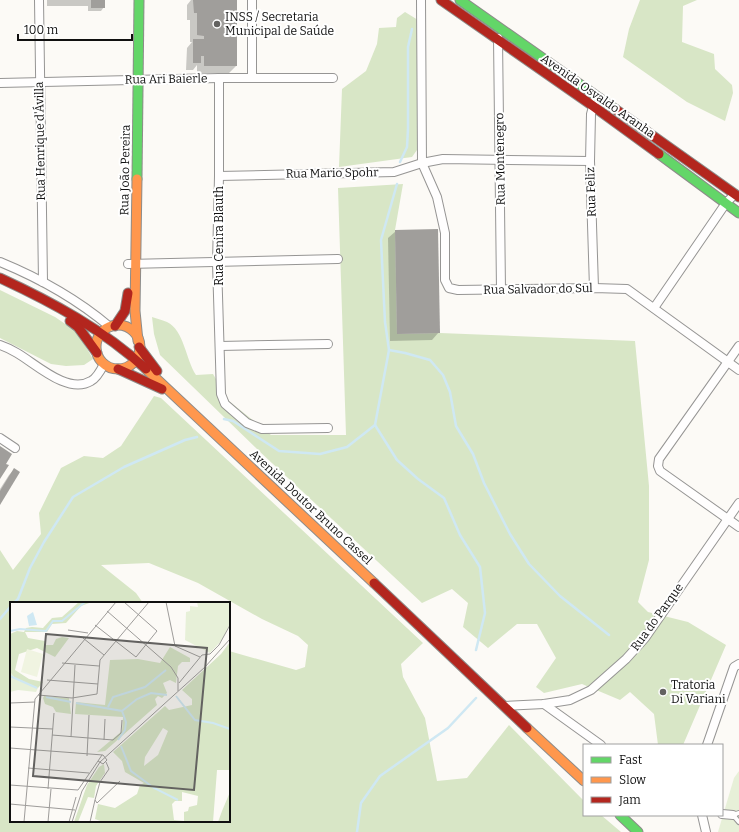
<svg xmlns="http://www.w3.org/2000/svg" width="739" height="832" font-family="Bitter,serif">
	<rect width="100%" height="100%" fill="#fcfaf6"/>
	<path fill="#e7f0d8" d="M739,771v61h-21l16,-54z"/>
	<g fill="#d8e6c6" fill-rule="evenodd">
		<path d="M640,0h57l-14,6 -1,36 32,12 1,15 17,16 1,8 -8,28 -38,-19 -64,-45 6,-28z"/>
		<path d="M405,12l13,8 2,115 -3,15 -5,7 -73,10 3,-78 24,-18 11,-27 2,-16 17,-1 1,-9z"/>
		<path d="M403,184l-8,46 2,104 43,-1 195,8 14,145v74l-11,42 10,10 40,10 38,23 -43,100h-25l-4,-31 -24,-22 -10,8 -38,-16 -38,9 -8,-6 20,-29 -19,-34h-20l-29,24 -25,-21 5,-24 -16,-14 -30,14 -164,-153 -98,-95 -6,-21 -2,-17c5,2 11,3 15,5 17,8 19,38 29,53l17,-1 16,27 42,34h75l-8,-247z"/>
		<path d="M0,290l55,27 22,15 16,27 -9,6 -18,1 -15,-2 -51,-26z"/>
		<path d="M154,396l7,2 262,245 -22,21 2,13 22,41 12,63 30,-3 42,-53 75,76v14h17l20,17h-621v-282l13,20 28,-36 -2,-21 22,-45 23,-12 19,2 18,-12zM149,563l49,20 64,36 36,17 10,9 -3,22 -9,3 -67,-19v170h-218v-218h132l-7,-10 -35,-28z"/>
	</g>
	<g fill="#0003">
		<path d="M47,0h57v7l-3,4h-13v-5h-41z"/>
		<path d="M191,0h45v66l-7,7h-32v-8l-4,5h-7l1,-22 5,-6h-2v-22h-3v-15z"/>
		<path d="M396,231l43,101 -7,8 -42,1 -2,-103z"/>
		<path d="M14,470l-14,33v-14l9,-14z"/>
	</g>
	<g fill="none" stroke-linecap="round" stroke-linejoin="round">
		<g stroke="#cfe8f3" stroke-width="2.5">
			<path d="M400,162l7,-15 1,-18v-82l4,-18"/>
			<path d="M389,350l16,3 25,7 13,15 7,17 6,34 17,28 11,29 26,51 19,30 31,32 49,39"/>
			<path d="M224,419l9,2 46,30 41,3 27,-7 28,-22 14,-75 -4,-28 -4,-82 16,-56"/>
			<path d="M375,425l22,35 21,19 26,19 16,37 20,32 5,46 -9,37"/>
			<path d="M14,603l4,-4 12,-31 14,-26 29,-45 51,-30 61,-27 12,-3"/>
			<path d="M0,619l11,-13"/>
			<path d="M357,832l4,-29 19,-27 68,-48 28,-30"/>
		</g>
	</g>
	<g fill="#a09e9b">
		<rect x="91" y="0" width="14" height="8"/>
		<path d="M193,0h44v66h-33v-10h-3v7h-8v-24h11v-3l-7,-1v-22h-3z"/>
		<path d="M438,229l2,104 -43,1 -2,-104z"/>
		<path d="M0,446l12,8 -6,10 3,1 -9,14z"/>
		<path d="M14,468l6,4 -20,33v-14z"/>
	</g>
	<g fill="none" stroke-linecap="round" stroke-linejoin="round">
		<defs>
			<path id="lane" d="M739,813l-6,2 6,7"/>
			<g id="street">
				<path d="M39,0l4,282"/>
				<path d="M421,0l1,163 15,34 8,36v47l4,8 9,2 136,-2 33,1 112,81"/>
				<path d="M498,38l3,252"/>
				<path d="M219,78v98l-2,87 4,131 4,10 22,19 15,6 66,-1"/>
				<path d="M252,78v-78"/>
				<path d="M0,83l219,-5h114"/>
				<path d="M594,103l-3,11 -1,47 4,127"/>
				<path d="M219,176l175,-4 28,-9 21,-4 147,2"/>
				<path d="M0,262c39,16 78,38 110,65"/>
				<path d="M128,264l210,-5"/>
				<path d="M654,308l72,-105 9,-9"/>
				<path d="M0,345c6,2 12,5 17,8 19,11 51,42 74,28 6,-3 10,-11 13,-17"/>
				<path d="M220,346l108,-2"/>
				<path d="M739,346l-80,113 -1,7 2,5 79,56"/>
				<path d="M0,438l15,10"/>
				<path d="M544,704l57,41"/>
				<path d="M504,706l40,-2 26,-4 21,-10 35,-31 19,-21 94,-135"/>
				<path d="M707,745l27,-78 5,-3"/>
				<path d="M722,814l11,1"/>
				<path d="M702,815l4,17"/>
			</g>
			<g id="fast">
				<path d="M460,0l155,109"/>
				<path d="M659,154l80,59"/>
				<path d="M137,179l2,-179"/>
				<path d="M620,815l18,17"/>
			</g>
			<g id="slow">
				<path d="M137,179l-2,132 3,30"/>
				<circle cx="118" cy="347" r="22"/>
				<path d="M146,369l228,214"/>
				<path d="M527,728l57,53"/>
			</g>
			<g id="jam">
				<path d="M441,0l152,106 66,48"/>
				<path d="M615,109l124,88"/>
				<path d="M0,278c52,24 104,52 146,91"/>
				<path d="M70,321l8,6 19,26"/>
				<path d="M115,326l10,-15 3,-18"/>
				<path d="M139,347l18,24"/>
				<path d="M118,369l44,20"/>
				<path d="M374,583l153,145"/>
			</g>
		</defs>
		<use href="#lane" stroke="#969594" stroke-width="6"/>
		<use href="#street" stroke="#969594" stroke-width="10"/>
		<use href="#fast" stroke="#8d8c8a" stroke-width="11"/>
		<use href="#slow" stroke="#8d8c8a" stroke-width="11"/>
		<use href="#jam" stroke="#8d8c8a" stroke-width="11"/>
		<use href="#lane" stroke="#fffefe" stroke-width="4"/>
		<use href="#street" stroke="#fffefe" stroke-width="8"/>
		<use href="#fast" stroke="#63d668" stroke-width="9"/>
		<use href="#slow" stroke="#ff974d" stroke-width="9"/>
		<use href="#jam" stroke="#b3261e" stroke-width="9"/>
	</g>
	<g fill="#636260" stroke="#fff" stroke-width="1.5">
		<circle cx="217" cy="24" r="4"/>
		<circle cx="663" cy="692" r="4"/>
	</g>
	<g text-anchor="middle" stroke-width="4" stroke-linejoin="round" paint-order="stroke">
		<g font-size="12" fill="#101010" stroke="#fff" text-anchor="start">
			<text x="225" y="21">INSS / Secretaria<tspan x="225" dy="14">Municipal de Saúde</tspan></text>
			<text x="671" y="689">Tratoria<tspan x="671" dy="14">Di Variani</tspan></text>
		</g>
		<g font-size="12" fill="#101010" stroke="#fff">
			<text transform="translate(166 79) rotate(-1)" y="4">Rua Ari Baierle</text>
			<text transform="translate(598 96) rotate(35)" y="4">Avenida Osvaldo Aranha</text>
			<text transform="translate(40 141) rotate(-91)" y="4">Rua Henrique d'Ávilla</text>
			<text transform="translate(500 159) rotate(-91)" y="4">Rua Montenegro</text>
			<text transform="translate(125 170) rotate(-89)" y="4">Rua João Pereira</text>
			<text transform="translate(332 173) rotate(-1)" y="4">Rua Mario Spohr</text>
			<text transform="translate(591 192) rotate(-92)" y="4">Rua Feliz</text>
			<text transform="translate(219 236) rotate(-90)" y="4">Rua Cenira Blauth</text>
			<text transform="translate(538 289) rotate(-1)" y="4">Rua Salvador do Sul</text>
			<text transform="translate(311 507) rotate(43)" y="4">Avenida Doutor Bruno Cassel</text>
			<text transform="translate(657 617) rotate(-54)" y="4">Rua do Parque</text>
		</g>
	</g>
	<g transform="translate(10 602)">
		<rect width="220" height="220" fill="#fcfaf6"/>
		<path d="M187,0h33v22l-8,16 -12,13 -25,-13 1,-28 4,-1v-5l8,1zM0,70l6,7 22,9 -2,4 -18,-2 -8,2z" fill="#e7f0d8"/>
		<path d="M69,0h13l-11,4 -15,17 -14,1 -5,8h-22l3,6 17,3 1,4h7l3,-6 6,-2 7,1 -14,19 -18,-9 -18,6 -4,16 14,9 14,3 -5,6 -22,-9 -6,-7v-38l7,-3 7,1 2,-4 6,-1 11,1 9,-10 10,-1zM220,40v128h-13l-4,52h-110l-8,-3 3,-15 17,4 22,-14 3,-9 4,-2 -19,-11 -3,-11 -9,-9 52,-46 4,4 23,-5v-6l-10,-9 39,-36zM153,126l5,3 -10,24 -14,11 1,-9zM172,190l16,4 -1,9 -8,2 -1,4 -4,1v9l-10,-1 -2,-16 3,-3h7zM160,45l20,11v4h-8l-4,4 -2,17 -6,-3 -7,3 4,10 -5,5 -4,-2 -3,3 2,6 -52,46 -8,1 25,-21 1,-14 -48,-3 1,-12 29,3 5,-45 28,-1 22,4zM34,94l25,2 2,16 -15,-2 -3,-5 -8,-3 -2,-6zM94,162l1,9 -9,13 -2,12 -6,-1 -10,25h-4l13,-37 12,-18zM220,190l-1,30h-11l4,-11z" fill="#d8e6c6" fill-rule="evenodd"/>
		<path d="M17,47l16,5 -6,23 -16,-5z" fill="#f0f4e1"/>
		<path d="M23,10l4,13 -8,1 -2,-10z" fill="#cfe8f3"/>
		<path fill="none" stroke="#cfe8f3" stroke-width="2" d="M0,29l10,-2 26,2 7,-10h9l23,-19M0,74l27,12M166,94l19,24 18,3 17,6M36,95l25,5M66,101l46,8 4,11 -1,8 -7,10M98,105l5,-10 32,-10 21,-17M112,109l15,-12 14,-6 16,2M111,144l10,25 23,17 24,12"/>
		<path fill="none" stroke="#9e9c9a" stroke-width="1" d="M156,0l9,44 25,11M97,9l64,56 7,11v13M85,23l41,32 21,-26 -33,-29M58,28l20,3M73,36l21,17M52,61l37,3M37,78l51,4M169,81l23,-28 8,-1 9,-9 11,-20M28,93l34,3 25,-4 3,-34 49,-58M0,101l25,-1M0,125l43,2M42,133l61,5 8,-7 1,-13M61,135l4,-72M94,138l1,-21M0,146l93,7 4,5 -4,4 -5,-3 4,-6M77,154l2,-41M96,160l3,7 -9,13 -5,18 2,3 23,-22M18,166l61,5M0,183l68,5M38,187l6,-76M68,188l20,-29M0,202l65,6M14,220l11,-123 81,-97M38,220l3,-33M59,220l7,-25M62,220l10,-31 18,-29 105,-95 25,-28M80,220l5,-22"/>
		<path fill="#636260" fill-opacity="0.15" stroke="#636260" stroke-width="2" d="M36,32l161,14 -13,142 -161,-14z"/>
		<rect width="220" height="220" fill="none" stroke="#101010" stroke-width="2"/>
	</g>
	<rect x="583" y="744" width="140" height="72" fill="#ffffff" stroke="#9f9f9f"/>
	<rect x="591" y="757" width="20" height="6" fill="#63d668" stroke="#9f9f9f"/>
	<text x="619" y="764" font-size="12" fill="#101010">Fast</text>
	<rect x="591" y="777" width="20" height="6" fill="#ff974d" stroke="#9f9f9f"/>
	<text x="619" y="784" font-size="12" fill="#101010">Slow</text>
	<rect x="591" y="797" width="20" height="6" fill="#b3261e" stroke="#9f9f9f"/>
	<text x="619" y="804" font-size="12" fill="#101010">Jam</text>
	<path d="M18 34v6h114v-6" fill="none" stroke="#101010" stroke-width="2"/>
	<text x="24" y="34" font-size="12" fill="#101010" stroke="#ffffff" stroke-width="3" paint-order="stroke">100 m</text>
</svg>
